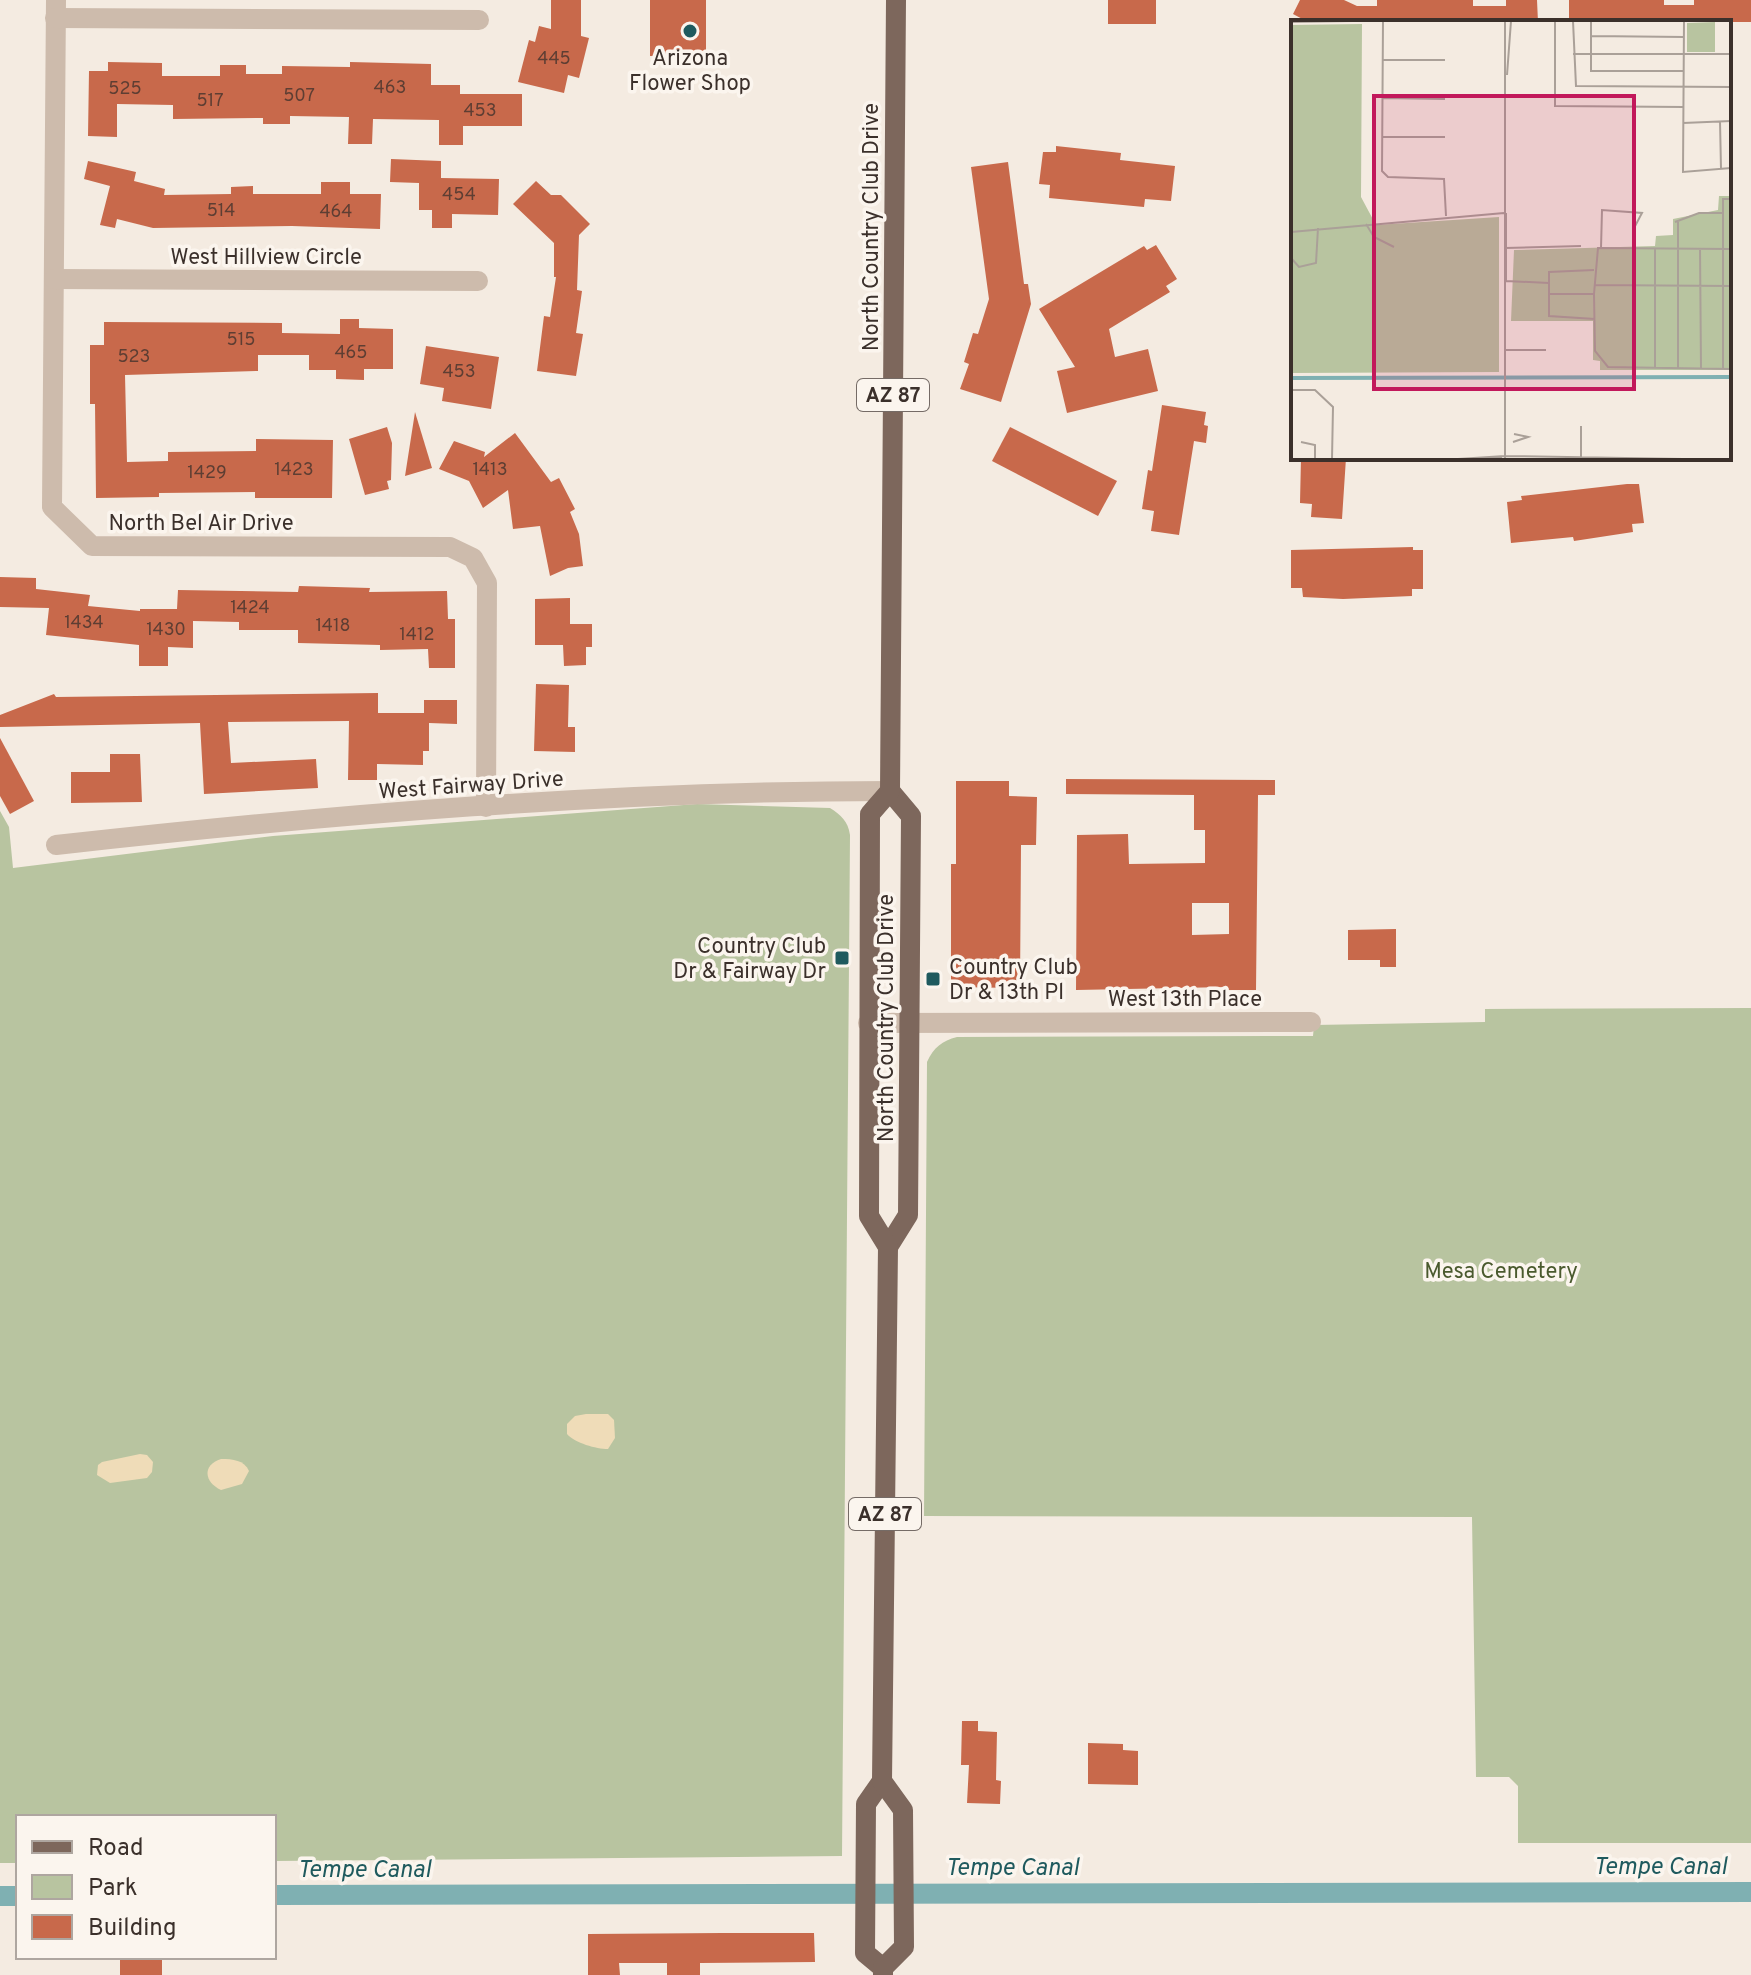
<svg xmlns="http://www.w3.org/2000/svg" width="1751" height="1975" font-family="Overpass,sans-serif">
	<rect width="100%" height="100%" fill="#f4ebe1"/>
	<g fill="#b8c4a0">
		<path d="M697,804l133,4c11,7 18,13 20,27l-8,1021 -568,5v-44h-256v46h-18v-1052l9,16 4,41 260,-32z"/>
		<path d="M1751,1008v835h-233v-57l-9,-9h-33l-4,-260 -548,-1 3,-454c7,-15 15,-21 30,-25l356,-1 1,-11 171,-3v-13z"/>
	</g>
	<g fill="#efdcb8">
		<path d="M586,1414h22l6,6 1,18 -7,11c-12,0 -33,-6 -41,-15v-10l8,-8z"/>
		<path d="M140,1454l7,1 6,7 -1,10 -5,6 -37,5 -13,-8 1,-10 4,-3z"/>
		<path d="M221,1459c12,0 23,1 28,12l-7,13 -21,6c-17,-8 -19,-25 0,-31z"/>
	</g>
	<g fill="none" stroke-linecap="round" stroke-linejoin="round">
		<g stroke="#7fb0b2" stroke-width="20">
			<path d="M274,1895l1477,-3"/>
			<path d="M0,1896h18"/>
		</g>
	</g>
	<g fill="#c8694b" fill-rule="evenodd">
		<path d="M551,0h30v36l8,2 -10,40 -11,-3 -4,18 -46,-11 11,-42 6,2 4,-16 12,3z"/>
		<rect x="650" y="0" width="56" height="56"/>
		<rect x="1108" y="0" width="48" height="24"/>
		<path d="M1300,0h44l13,6h20v-6h96v6h33v-6h31l1,22h-230l-15,-8z"/>
		<path d="M1569,0h95v5h30v-5h57v22h-182z"/>
		<path d="M108,62l54,1v13h58v-11h26v9h36v-8l68,1v-5l81,2v21h29v9h62v32h-59v19h-24v-25l-66,-1 -1,25h-24l1,-27 -59,-1v8h-27v-6l-90,1v-14l-56,-1v33l-29,-1 1,-65h19z"/>
		<path d="M1056,146l65,7 -1,7 55,6 -4,35 -26,-2 -1,8 -95,-9 1,-13 -11,-1 4,-32h13z"/>
		<path d="M391,159l50,2v17l58,1 -1,36 -46,-1v14h-20v-18h-13v-27l-29,-1z"/>
		<path d="M88,161l48,11 -2,9 31,8 -1,6 67,-1v-7l22,-1v8h68v-12h29v12h31l-1,35 -88,-3 -139,2 -36,-9 -2,9 -15,-3 10,-39 -26,-7z"/>
		<path d="M1008,162l16,122h4l3,20 -30,98 -41,-13 9,-25 -5,-2 9,-29 5,1 11,-35 -18,-132z"/>
		<path d="M536,181l15,14h10l29,29 -11,11 -2,55 5,1 -6,42 7,1 -7,42 -39,-5 7,-55 6,1 6,-40h-2v-34l-41,-39z"/>
		<path d="M1156,245l21,34 -11,7 4,6 -61,37 6,28 33,-8 10,42 -91,22 -10,-42 18,-4 -36,-58 105,-63 3,4z"/>
		<path d="M340,319h19v9l34,1v40h-29v11l-28,-1v-9h-27v-15h-51v16l-133,4 2,87 41,-1v-9l88,-1v-12l77,1 -1,58h-77v-6l-96,1v4l-63,1 -1,-94h-5v-59h14v-23l178,1v10l58,1z"/>
		<path d="M426,346l73,11 -8,52 -49,-8 2,-13 -24,-4z"/>
		<path d="M1162,405l44,7 -2,13 4,1 -2,17 -12,-2 -15,94 -28,-4 3,-20 -12,-2 6,-39 4,1z"/>
		<path d="M415,412l17,56 -27,8z"/>
		<path d="M387,427l5,16 -1,37 -4,1 2,8 -24,6 -16,-56z"/>
		<path d="M1010,427l107,54 -19,35 -106,-55z"/>
		<path d="M515,433l36,49 8,-4 16,31 -5,3 9,22 4,32 -15,2 -18,8 -10,-50 -27,3 -5,-39 -25,18 -14,-27 -30,-12 15,-28 31,11 -1,5z"/>
		<path d="M1301,458h45l-4,61 -31,-2 1,-13 -12,-1z"/>
		<path d="M1627,484h12l5,39 -12,1 1,8 -59,9 -1,-4 -62,6 -4,-41 15,-2 -1,-4z"/>
		<path d="M1413,547v3h10v39h-11v7l-69,3 -40,-2 -1,-9h-11v-38z"/>
		<path d="M0,577l36,1v11l54,6 -2,11 52,5v-2h37l1,-19 120,2 1,-6 71,2 -1,4 78,-1 1,28h7v49h-26l-1,-19 -48,1v-5l-82,-2v-13h-59v-8l-46,-1v27l-25,-1v19h-29v-21l-93,-10 3,-27 -49,-1z"/>
		<path d="M570,598v26h22v23h-6v18l-22,1 -1,-21h-28v-46z"/>
		<path d="M536,684l33,1 -1,42h7v25l-41,-1z"/>
		<path d="M378,693v20h46v-13h33v24l-28,-1v28h-6v14l-46,-1v16h-29l1,-59 -121,1 3,41 85,-4 2,29 -114,6 -4,-71 -200,4v-12l54,-21 2,3z"/>
		<path d="M0,738l34,63 -24,13 -10,-18z"/>
		<path d="M110,754h30l2,48 -71,1v-31h39z"/>
		<path d="M1066,779l209,1v15h-17l-2,195h-28v-3l-152,3 1,-155 51,-1 1,30 76,-1v-33h-11v-35l-128,-1zM1192,903h37v31l-37,1z"/>
		<path d="M956,781h53v15l28,1 -1,48h-15l-1,143 -69,-1v-123h5z"/>
		<path d="M1396,929v38h-16v-7h-32v-30z"/>
		<path d="M962,1721h16v10l19,1 -1,48 5,1 -1,23 -33,-1 2,-38h-8z"/>
		<path d="M1088,1743l35,1v6l15,1v34l-50,-1z"/>
		<path d="M722,1933h92l1,29 -115,1v12h-33v-12h-48l1,12h-32v-41z"/>
		<rect x="120" y="1960" width="42" height="15"/>
	</g>
	<g fill="none" stroke-linecap="round" stroke-linejoin="round">
		<g stroke="#cdbbac" stroke-width="20">
			<path d="M56,0l-4,507 40,39 358,1 23,11 14,25 -1,224"/>
			<path d="M55,18l424,2"/>
			<path d="M54,279l424,2"/>
			<path d="M56,845c277,-31 555,-54 834,-54"/>
			<path d="M868,1023l443,-1"/>
		</g>
		<g stroke="#7d675c" stroke-width="20">
			<path d="M888,1247l20,-32 3,-399 -21,-25"/>
			<path d="M882,1781l-16,23 -1,149 18,15"/>
			<path d="M883,1975v-7l21,-21 -1,-137 -21,-29 6,-534 -19,-31 1,-402 20,-23 6,-791"/>
		</g>
	</g>
	<g fill="#1f5a5e" stroke="#fbf5ee" stroke-width="3">
		<circle cx="690" cy="31" r="8"/>
		<rect x="834" y="950" width="16" height="16" rx="4"/>
		<rect x="925" y="971" width="16" height="16" rx="4"/>
	</g>
	<g text-anchor="middle" stroke-width="7" stroke-linejoin="round" paint-order="stroke">
		<g font-size="18" fill="#5e3e33">
			<text x="554" y="64">445</text>
			<text x="390" y="93">463</text>
			<text x="125" y="94">525</text>
			<text x="299" y="101">507</text>
			<text x="210" y="106">517</text>
			<text x="480" y="116">453</text>
			<text x="459" y="200">454</text>
			<text x="221" y="216">514</text>
			<text x="336" y="217">464</text>
			<text x="241" y="345">515</text>
			<text x="351" y="358">465</text>
			<text x="134" y="362">523</text>
			<text x="459" y="377">453</text>
			<text x="294" y="475">1423</text>
			<text x="490" y="475">1413</text>
			<text x="207" y="478">1429</text>
			<text x="250" y="613">1424</text>
			<text x="84" y="628">1434</text>
			<text x="333" y="631">1418</text>
			<text x="166" y="635">1430</text>
			<text x="417" y="640">1412</text>
		</g>
		<g fill="#fbf5ee" stroke="#756b66" stroke-width="2">
			<rect x="857" y="379" width="72" height="32" rx="6"/>
			<rect x="849" y="1498" width="72" height="32" rx="6"/>
		</g>
		<g font-size="20" font-weight="bold" fill="#3b302b">
			<text x="893" y="402">AZ 87</text>
			<text x="885" y="1521">AZ 87</text>
		</g>
		<g font-size="22" fill="#3b302b" stroke="#fbf5ee">
			<text x="690" y="65">Arizona<tspan x="690" dy="25">Flower Shop</tspan></text>
			<text x="826" y="953" text-anchor="end">Country Club<tspan x="826" dy="25">Dr &amp; Fairway Dr</tspan></text>
			<text x="949" y="974" text-anchor="start">Country Club<tspan x="949" dy="25">Dr &amp; 13th Pl</tspan></text>
		</g>
		<g font-size="22" fill="#3b302b" stroke="#fbf5ee">
			<text transform="translate(870 227) rotate(-90)" y="8">North Country Club Drive</text>
			<text x="266" y="264">West Hillview Circle</text>
			<text x="201" y="530">North Bel Air Drive</text>
			<text transform="translate(471 784) rotate(-4)" y="8">West Fairway Drive</text>
			<text x="1185" y="1006">West 13th Place</text>
			<text transform="translate(885 1018) rotate(-90)" y="8">North Country Club Drive</text>
		</g>
		<g font-size="22" fill="#4a5a2e" stroke="#fbf5ee">
			<text x="1501" y="1278">Mesa Cemetery</text>
		</g>
		<g font-size="24" font-style="italic" fill="#1f5a5e" stroke="#fbf5ee">
			<text x="1660" y="1874">Tempe Canal</text>
			<text x="1012" y="1875">Tempe Canal</text>
			<text x="364" y="1877">Tempe Canal</text>
		</g>
	</g>
	<g transform="translate(1291 20)">
		<rect width="440" height="440" fill="#f4ebe1"/>
		<path d="M424,2v30h-28v-29zM71,4l-1,173 15,28 123,-8v155l-208,1v-348zM428,176h12v174h-131v-9l-7,-1v-39h-82l3,-71 141,-4 1,-10 17,-1v-16l45,-9z" fill="#b8c4a0"/>
		<path fill="none" stroke="#7fb0b2" stroke-width="4" d="M0,358l440,-1"/>
		<path fill="none" stroke="#aaa098" stroke-width="2" d="M92,1l-1,150 6,6 56,2 2,37M264,1v85l129,1M282,1l3,65 155,1M300,1v50h93M393,1l-1,151 48,-4M0,2l61,-1M300,16l93,1M282,34h158M91,40h63M216,55l4,-54M91,78l63,1M429,101l1,48M392,103l48,-2M91,117h63M384,202l24,-9h24M387,202v146M75,204l8,13 20,10M0,212l213,-19M214,228l76,-2M310,228l1,-38 40,3 -9,17v138M364,228v120M409,228l1,121M440,229l-133,-1 -4,46 1,57 13,16 123,2M0,238l8,9 17,-4 2,-35M303,250l-45,2v44l46,3M215,261l43,2M215,261v-68M303,265l137,1M258,274h45M214,330h41M214,341v27M432,349v-170h8M0,370h24l18,17 -1,52M10,422l14,3v14M222,422l15,-5 -14,-3M214,436l178,3M167,439l47,-3M184,439l27,-2M214,439v-438M290,439v-33"/>
		<path fill="#c2185b" fill-opacity="0.15" stroke="#c2185b" stroke-width="4" d="M83,76h260v293h-260z"/>
		<rect width="440" height="440" fill="none" stroke="#3b302b" stroke-width="4"/>
	</g>
	<rect x="16" y="1815" width="260" height="144" fill="#fbf5ee" stroke="#aea6a0" stroke-width="2"/>
	<rect x="32" y="1841" width="40" height="12" fill="#7d675c" stroke="#aea6a0" stroke-width="2"/>
	<text x="88" y="1855" font-size="24" fill="#3b302b">Road</text>
	<rect x="32" y="1875" width="40" height="24" fill="#b8c4a0" stroke="#aea6a0" stroke-width="2"/>
	<text x="88" y="1895" font-size="24" fill="#3b302b">Park</text>
	<rect x="32" y="1915" width="40" height="24" fill="#c8694b" stroke="#aea6a0" stroke-width="2"/>
	<text x="88" y="1935" font-size="24" fill="#3b302b">Building</text>
</svg>
